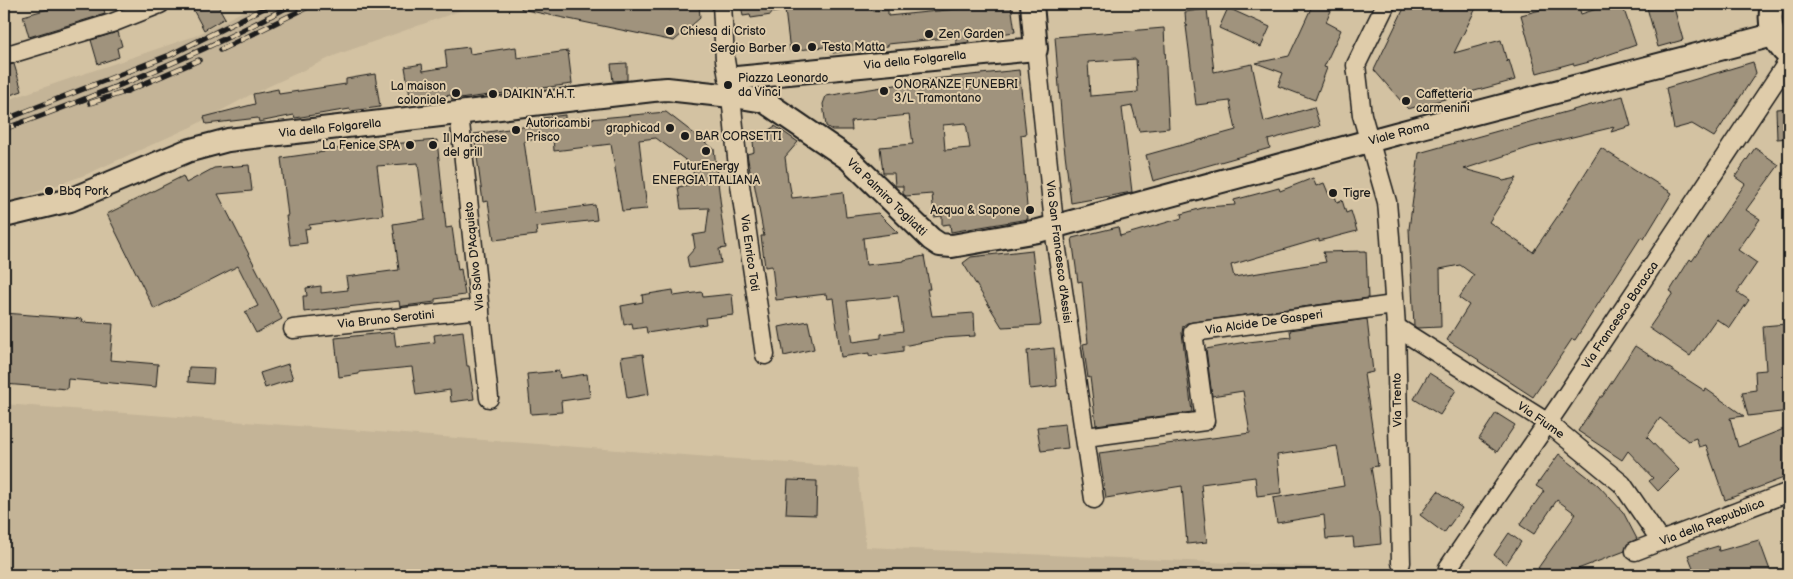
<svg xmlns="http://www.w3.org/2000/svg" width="1793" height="579" font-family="'Balsamiq Sans',sans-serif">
	<rect width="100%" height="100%" fill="#d3c2a2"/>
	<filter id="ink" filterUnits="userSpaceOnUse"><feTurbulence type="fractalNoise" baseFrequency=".02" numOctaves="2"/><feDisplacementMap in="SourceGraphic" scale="10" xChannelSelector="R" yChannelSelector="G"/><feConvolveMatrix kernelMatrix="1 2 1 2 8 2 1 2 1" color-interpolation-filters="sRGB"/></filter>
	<g filter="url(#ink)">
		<g fill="#c4b497">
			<path d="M257,4h222l-143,51 -86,40 -57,31 -108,49 -73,26 -8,-26v-74l191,-65z"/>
			<path d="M4,404l853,64 9,79 528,23 61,5h-1451z"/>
		</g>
		<g fill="#a0937d" stroke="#1c1c1c" fill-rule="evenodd">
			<path d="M66,4h37l2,10 -76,23 -6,-21z"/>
			<path d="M190,4h27l8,14 -21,12z"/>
			<path d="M522,4h121l28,6 -1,-6h29l1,14 -26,23 -153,-32z"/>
			<path d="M741,4h41v7l-11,2v2l-20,3 -1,-3 -7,1z"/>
			<path d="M820,4h51l1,7 16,-1v6l89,-9v-3h34l4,28 -47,6 1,4 -13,2v-7l-68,7v2l-55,7 -1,-7 -42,5 -5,-41 14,-1 -1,-3z"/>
			<path d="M1313,4h21l-8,18 15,8 -17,37 3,1 -12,32 -37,-14 5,-13 -27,-10 33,-7z"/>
			<path d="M1406,4h72l-24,49 47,-13 6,22 2,-2 6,20 -107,29 -34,-39z"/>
			<path d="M1563,4h15l3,10 31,-10h10l14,41 -43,15v1l-19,5 -1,-3 -36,10 -16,-58z"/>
			<path d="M1646,4h27l10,36 -25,7z"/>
			<path d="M1228,8l42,19 -9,20 -42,-19z"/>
			<path d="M1207,9l7,63 38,-8 12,58 50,-15 6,19 -52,14 2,8 -117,33 -7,-26 90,-25 -6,-29 -34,4 -10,-79h2l-2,-1 -1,-13z"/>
			<path d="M1164,28l5,100 -30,3 -7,-25 -10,2 10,84 -61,11 -8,-66 -8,-100zM1136,59l2,33 -48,4 -2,-34z"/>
			<path d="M118,32l4,14 -5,2 2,9 -21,7 -7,-24z"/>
			<path d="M469,47l1,7 46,-7 1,11 51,-7 4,33 -120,16 -1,-5 -40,7 -6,-35 17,-3 1,7 24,-4 -2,-17z"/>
			<path d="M1753,62l3,11 -42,64 -22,-13 -18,5 -8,-41z"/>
			<path d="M627,63v17l-14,1 -2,-17z"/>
			<path d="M14,64l8,27 -18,6v-31z"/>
			<path d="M1019,70l7,64 -5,1 7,84 -77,13 -1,-8 -8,1v-9l-8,1 -2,-23 -26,2 -3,-2v-8h-8l-1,-13h-11l-3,-26 33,-3 -4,-29 -58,6 1,9h-20l-6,-4 -3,-22 3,-8 107,-17zM966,123l4,25 -25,2 -2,-25z"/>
			<path d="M375,74l5,33 -29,4 -1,-2 -55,9 -1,-3 -35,7 -1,-4 -52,6 -2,-7 51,-13 -2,-10 25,-5 1,5 67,-10v-5z"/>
			<path d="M1623,96l8,30 -20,6 3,-5 -83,20 -67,22 37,10 2,2 14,-3 -28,44 44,30 31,-45 37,-59 71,45 -28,46 -3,-2 -66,103 -3,-1 -39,58 -55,-36 1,-1 -32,-20 22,-35 -10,-7 15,-23 -14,-10 -20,4 1,58 -24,1 -3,-2 -5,-97 10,-76z"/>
			<path d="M1789,108v30l-12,1 -1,-30z"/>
			<path d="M666,112l48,37 7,58h-1l6,41 -7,1 2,14 -32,5 -2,-11 8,-9 -2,-13 13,-2 3,-25 -28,1 -3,-22 17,-3 -3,-19 -36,-27 -17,2 8,69 -25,2 -11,-67 -57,7 -1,-14 -29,4 10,72 61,-8 2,15 -61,7 1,8 -43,5 -6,-39 -5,1 -9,-68 69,-10 -1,-6 23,-3v5l24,-3v2z"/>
			<path d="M775,126l23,16 -13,15 3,24h1l3,17 51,-6 3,25 32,-4 20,20 -35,5 3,27 38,-4v-1l20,-4 6,33h-3l5,27 42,-3 1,23 -32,2 -40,8v5l-34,5v-3l-28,4 -8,-59 -6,1 -1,-5 -50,6 -4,-34 -7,1 -4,-31h3l-11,-59h-2l-4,-23 7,-2 -1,-11zM898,296l5,35 -22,3v4l-28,4 -6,-41z"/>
			<path d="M437,140l9,88 6,-1 6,43 3,-1 4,26 -30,4v3l-31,4 -4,1 -1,-6 -95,11 -1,-16h4l-1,-8 15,-2v7l27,-3 -2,-13 53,-7 -6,-46 32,-5 -7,-56 -41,3 6,49 -74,10 1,3 -5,1 2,14 -17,2 -4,-29h2l-7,-58 43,-6v-2z"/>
			<path d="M1755,148l24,17 -33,45 14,9 -22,31 19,13 -20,29 12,8 -19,28 -14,-9 -26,37 -41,-28 24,-35 -3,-2 20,-32 2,2 53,-77 -10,-7z"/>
			<path d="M249,165l3,26 -34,3 64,125 -26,14 -11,-21 13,-6 -20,-40 -84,43 -47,-95 76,-38 3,7 28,-15z"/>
			<path d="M1313,178l3,8 8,-3 5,12 5,-2 3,9 5,-2 4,13 5,-2 6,20 -38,10v-2l-88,26 3,12 92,-15 -3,-10 43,-1 2,47 -181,25 -4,3 -1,7 10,79 -96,13 -6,-48 -2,1 -5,-34 5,-1 -6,-62 -4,1 -6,-44 46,-11 2,9 62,-18 -1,-4 25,-7 29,-2 -1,-5 45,-12 1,3z"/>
			<path d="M1032,250l9,75 -39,2 -39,-64 8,-6z"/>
			<path d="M673,290l1,6 28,-4 1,5 29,-3 2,21 -29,3 1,6 -59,9 -1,-6 -13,2 -1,-6 -8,2 -3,-19 22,-4 -1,-7z"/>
			<path d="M4,313l79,6 -1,3 31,2 -3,36 48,4 -2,23 -88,-8 -1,10 -63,-5z"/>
			<path d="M1367,319l6,53 -9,2 14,92 -7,1 8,49 2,28 -27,3 -1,-10 -27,2 -2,-24 -47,8 -4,-25 71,-12 -7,-40 -60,9 4,38 -24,3 -2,-19 -54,7 6,58 -20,2 -5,-58 -76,12 -7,-45 151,-20 -7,-42 -31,5 -6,-47 34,-6 51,-6 -1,-7z"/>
			<path d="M808,321l6,28 -30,7 -5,-29z"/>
			<path d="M1786,324l3,45v42l-41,5 -6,-24 14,-2 -1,-19 11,-1 -3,-44z"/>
			<path d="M463,331l4,35h2l5,33 -23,3 -1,-12 -34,5 -4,-28 -53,5v2l-20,3 -4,-39 59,-6 2,15 39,-5 -1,-7z"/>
			<path d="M1635,346l70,45 1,-2 38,27 -14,2 8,29 51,-20v49l-64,24 -19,-55 -7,2 -3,-9 -8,3 -28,-23 -13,19 32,33 -21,21 -9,-10 4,-3 -25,-27 -6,9 -44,-29 22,-34h2z"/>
			<path d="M1054,348l3,38 -27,3 -3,-38z"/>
			<path d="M643,354l6,40 -22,4 -6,-41z"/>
			<path d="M288,364l5,15 -28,9 -5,-15z"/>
			<path d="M189,367l25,1 -1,16 -25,-2z"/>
			<path d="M559,371l1,7 27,-4 3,23 -29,4 1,11 -31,2 -4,-40z"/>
			<path d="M1429,373l27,17 -16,25 -26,-16z"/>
			<path d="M1496,413l19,12 -18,27 -18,-13z"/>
			<path d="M1065,424l3,24 -27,3 -4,-24z"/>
			<path d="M1559,454l39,31 25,27 14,27 -10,5 -2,7 -63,24h-13l-11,-7 38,-54 -19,-14 -23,34 -14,-9 24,-34 -8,-5z"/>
			<path d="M788,480l29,1 -1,34 -30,-1z"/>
			<path d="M1438,491l24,17 -18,25 -24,-18z"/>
			<path d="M1509,533l12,9 -15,22 -12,-9z"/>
			<path d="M1759,540l12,33 -7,2h-52l-1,-4 -15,4 -8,-20 30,-9 1,5z"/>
		</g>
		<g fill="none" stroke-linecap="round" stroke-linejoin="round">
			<defs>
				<g id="minor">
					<path d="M722,4l3,56 3,18"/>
					<path d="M1386,4l-30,61 6,50 25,87 3,35 6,90 5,236"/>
					<path d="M1036,49l20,194 38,256"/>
					<path d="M4,56l108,-33 48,-19"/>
					<path d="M731,96l8,82 26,177"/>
					<path d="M459,113l30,285"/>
					<path d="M1396,327l152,96 74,61 39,57"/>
					<path d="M293,329l187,-20"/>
					<path d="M1086,437l119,-16 -12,-89 201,-27"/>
					<path d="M1635,551l154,-59"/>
					<path d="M1448,568l111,-162 230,-346"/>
				</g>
				<g id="tertiary">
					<path d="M1772,4c-4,21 0,37 17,52"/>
					<path d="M737,78l299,-29 -4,-45"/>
					<path d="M734,96l30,5 85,58 82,80 9,6 12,1 86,-15 357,-97 378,-99"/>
					<path d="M4,216l66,-16 117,-49 41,-11 425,-50 14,-1 64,7"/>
				</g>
			</defs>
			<use href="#minor" stroke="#1c1c1c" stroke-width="21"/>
			<use href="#tertiary" stroke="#1c1c1c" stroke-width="26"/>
			<use href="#minor" stroke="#dfccaa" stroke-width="18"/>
			<use href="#tertiary" stroke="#dfccaa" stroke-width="22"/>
			<defs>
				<g id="rail">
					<path d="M220,50l94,-46"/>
					<path d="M90,103l35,-11 74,-32"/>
					<path d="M4,120l166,-65 102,-51"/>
					<path d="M4,129c99,-35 197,-75 289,-125"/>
				</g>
			</defs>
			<use href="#rail" stroke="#1c1c1c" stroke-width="5.5"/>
			<use href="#rail" stroke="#dfccaa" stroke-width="4" stroke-dasharray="11" stroke-linecap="butt"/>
		</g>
	</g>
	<g fill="#1c1c1c" stroke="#dfccaa" stroke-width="2">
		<circle cx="670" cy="31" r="5"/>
		<circle cx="929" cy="34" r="5"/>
		<circle cx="812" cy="47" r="5"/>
		<circle cx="796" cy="48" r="5"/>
		<circle cx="728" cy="85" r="5"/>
		<circle cx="884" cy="91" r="5"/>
		<circle cx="456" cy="93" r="5"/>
		<circle cx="493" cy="94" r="5"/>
		<circle cx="1406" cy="101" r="5"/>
		<circle cx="670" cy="128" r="5"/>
		<circle cx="516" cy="130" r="5"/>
		<circle cx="685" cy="136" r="5"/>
		<circle cx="410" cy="145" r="5"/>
		<circle cx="433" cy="145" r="5"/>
		<circle cx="706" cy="151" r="5"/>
		<circle cx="49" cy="191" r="5"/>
		<circle cx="1333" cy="193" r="5"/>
		<circle cx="1030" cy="210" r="5"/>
	</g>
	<g text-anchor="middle" stroke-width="4" stroke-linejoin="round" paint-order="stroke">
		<g font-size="12" fill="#1c1c1c" stroke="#dfccaa" text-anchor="start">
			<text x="680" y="35">Chiesa di Cristo</text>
			<text x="939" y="38">Zen Garden</text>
			<text x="822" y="51">Testa Matta</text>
			<text x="786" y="52" text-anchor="end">Sergio Barber</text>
			<text x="738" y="82">Piazza Leonardo<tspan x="738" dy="14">da Vinci</tspan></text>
			<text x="894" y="88">ONORANZE FUNEBRI<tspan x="894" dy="14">3/L Tramontano</tspan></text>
			<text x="446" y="90" text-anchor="end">La maison<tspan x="446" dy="14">coloniale</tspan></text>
			<text x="503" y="98">DAIKIN A.H.T.</text>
			<text x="1416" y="98">Caffetteria<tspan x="1416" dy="14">carmenini</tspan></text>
			<text x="526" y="127">Autoricambi<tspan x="526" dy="14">Prisco</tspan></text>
			<text x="660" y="132" text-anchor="end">graphicad</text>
			<text x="695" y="140">BAR CORSETTI</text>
			<text x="443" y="142">Il Marchese<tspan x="443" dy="14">del grill</tspan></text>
			<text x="400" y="149" text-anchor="end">La Fenice SPA</text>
			<text x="706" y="170" text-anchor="middle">FuturEnergy<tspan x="706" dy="14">ENERGIA ITALIANA</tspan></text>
			<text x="59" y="195">Bbq Pork</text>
			<text x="1343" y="197">Tigre</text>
			<text x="1020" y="214" text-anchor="end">Acqua &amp; Sapone</text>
		</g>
		<g font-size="12" fill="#1c1c1c" stroke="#dfccaa">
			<text transform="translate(915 60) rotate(-6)" y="4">Via della Folgarella</text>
			<text transform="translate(330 128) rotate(-6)" y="4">Via della Folgarella</text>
			<text transform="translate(1399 133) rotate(-15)" y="4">Viale Roma</text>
			<text transform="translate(887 197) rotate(44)" y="4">Via Palmiro Togliatti</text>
			<text transform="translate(1059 252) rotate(83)" y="4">Via San Francesco d'Assisi</text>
			<text transform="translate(750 253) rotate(82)" y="4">Via Enrico Toti</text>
			<text transform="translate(474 256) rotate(-96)" y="4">Via Salvo D'Acquisto</text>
			<text transform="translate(1620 315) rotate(-56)" y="4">Via Francesco Baracca</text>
			<text transform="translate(386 319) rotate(-6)" y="4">Via Bruno Serotini</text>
			<text transform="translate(1264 322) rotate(-8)" y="4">Via Alcide De Gasperi</text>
			<text transform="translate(1397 400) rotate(-91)" y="4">Via Trento</text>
			<text transform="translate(1541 420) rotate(35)" y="4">Via Fiume</text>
			<text transform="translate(1712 522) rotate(-21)" y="4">Via della Repubblica</text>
		</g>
	</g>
	<rect width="1793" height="579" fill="none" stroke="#dfccaa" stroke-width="20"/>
	<rect x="10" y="10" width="1773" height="559" fill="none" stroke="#1c1c1c" stroke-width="2" filter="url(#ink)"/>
</svg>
